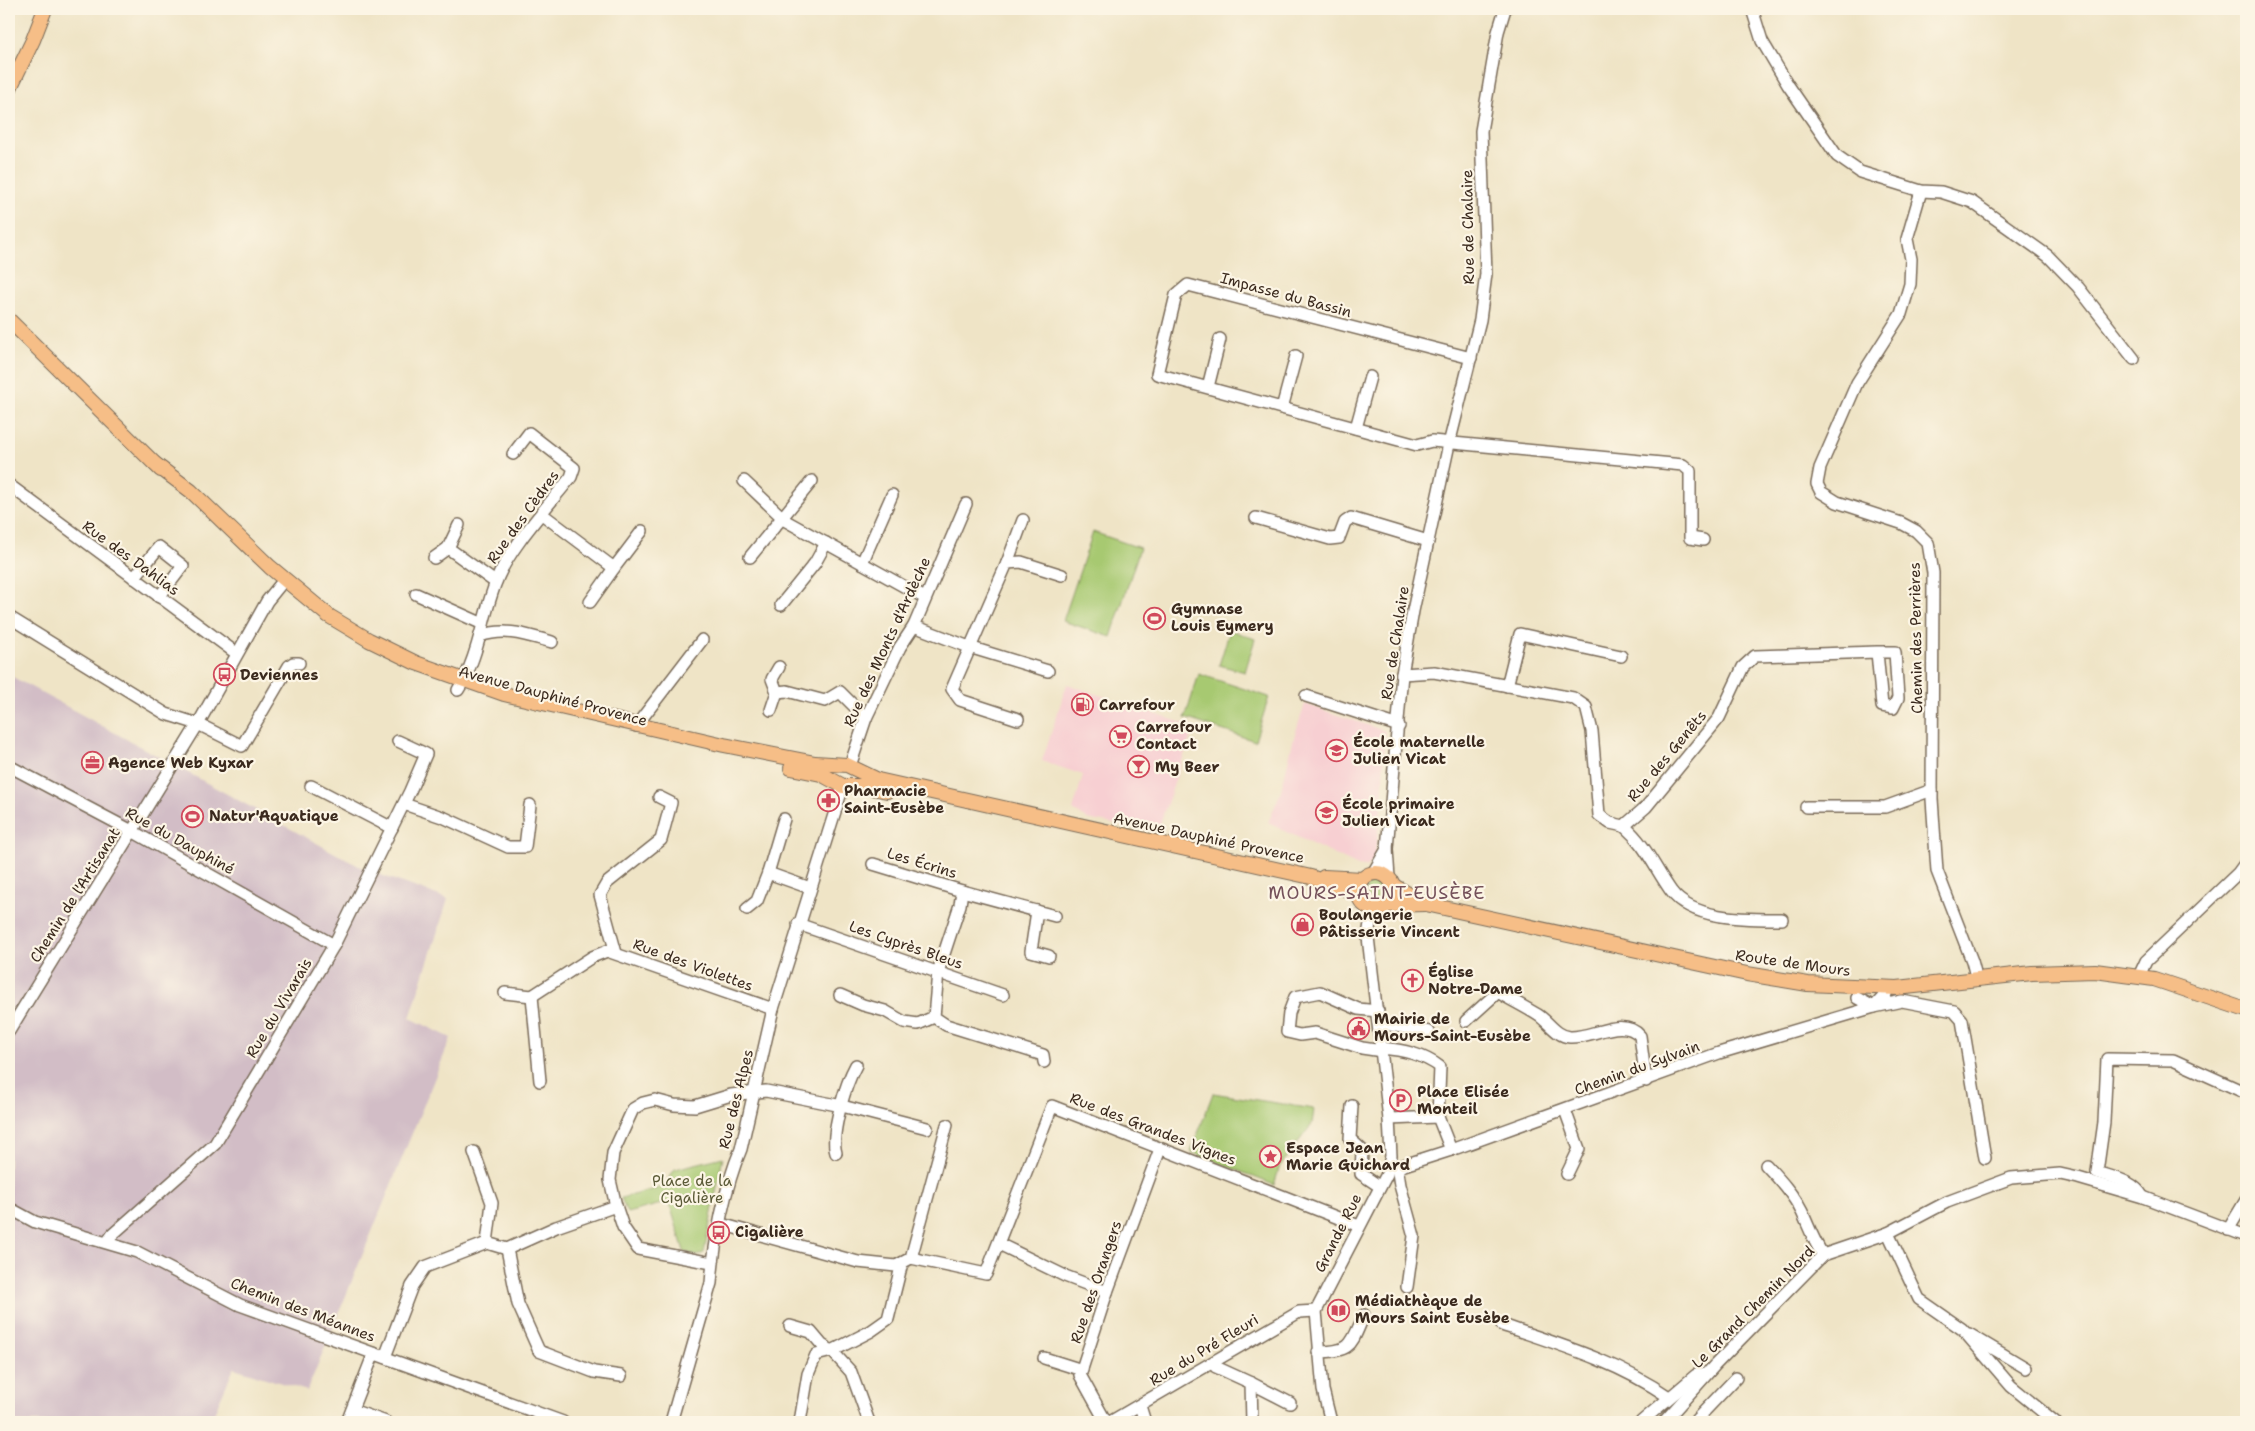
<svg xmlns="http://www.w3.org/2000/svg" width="2255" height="1431" font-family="'Shantell Sans',sans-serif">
	<rect width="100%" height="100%" fill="#fcf5e5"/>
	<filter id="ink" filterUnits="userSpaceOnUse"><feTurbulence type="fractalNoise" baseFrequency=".02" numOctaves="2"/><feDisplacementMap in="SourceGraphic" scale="10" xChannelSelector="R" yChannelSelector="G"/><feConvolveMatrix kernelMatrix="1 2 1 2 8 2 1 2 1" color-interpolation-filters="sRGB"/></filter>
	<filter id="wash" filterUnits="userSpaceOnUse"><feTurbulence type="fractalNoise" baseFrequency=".0096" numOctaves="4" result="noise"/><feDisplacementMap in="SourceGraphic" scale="20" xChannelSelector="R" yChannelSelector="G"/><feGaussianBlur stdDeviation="1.12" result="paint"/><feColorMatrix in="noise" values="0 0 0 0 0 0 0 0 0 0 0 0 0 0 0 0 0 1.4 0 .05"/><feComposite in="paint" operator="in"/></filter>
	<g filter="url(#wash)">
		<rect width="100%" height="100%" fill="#efe4c6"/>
		<g fill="#f7cfd2">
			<path d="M1067,684l127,43 -37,105 -70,-13 -14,-9 10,-35 -41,-14z"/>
			<path d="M1305,704l80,27 -3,72 -8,57 -8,7 -8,-1 -90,-43 13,-32 13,-54z"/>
		</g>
		<path fill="#d2bdc6" d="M9,675l357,195 82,29 -38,119 41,20 -144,353 -73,-23 -24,54h-201z"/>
		<g fill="#a7c971" stroke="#717a48">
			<path d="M1093,532l47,16 -29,89 -48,-16z"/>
			<path d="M1230,630l25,9 -10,33 -26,-7z"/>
			<path d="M1199,674l70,23 -14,44 -70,-23z"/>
			<circle cx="1376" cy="891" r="10"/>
			<path d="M1213,1093l101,16 -2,15 -32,42 -6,19 -83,-33z"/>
			<path d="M723,1157l-19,96 -8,3 -12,-5 -15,-49 -42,11 -6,-15 42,-11 12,-18z"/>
		</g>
	</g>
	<g filter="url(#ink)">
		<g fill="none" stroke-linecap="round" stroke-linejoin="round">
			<defs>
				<g id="minor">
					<path d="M1752,9l10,32 26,44 49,71 23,16 61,19 20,1 31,10 76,54 30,31 56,72"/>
					<path d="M1921,191l-14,48 4,20 -1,25 -9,30 -44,69 -37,85 -3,16 4,8 16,10 64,21 15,8 12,12 5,30 -1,226 5,72 35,90 5,19"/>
					<path d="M1471,358l-283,-73 -12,10 -19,79 260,71 15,-4 251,24 7,6v67l13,2"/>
					<path d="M1208,387l12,-48"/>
					<path d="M1282,408l14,-52"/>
					<path d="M1356,428l14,-51"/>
					<path d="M744,481l42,40 139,77"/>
					<path d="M9,485l227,168"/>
					<path d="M542,514l72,54 28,-37"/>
					<path d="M1256,518l74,21 9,-1 6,-16 6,-4 77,23"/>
					<path d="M448,548l47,34"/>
					<path d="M750,557l62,-76"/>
					<path d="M434,558l14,-10 11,-23"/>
					<path d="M862,563l30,-68"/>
					<path d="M1007,563l16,-43"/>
					<path d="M134,578l25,-31 24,19 -24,31"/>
					<path d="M416,594l67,30"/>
					<path d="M590,602l24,-34"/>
					<path d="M781,605l34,-42 11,-20"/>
					<path d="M9,617l157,97 32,10 44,22 47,-80 4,-3h6"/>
					<path d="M914,626l55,21 79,24"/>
					<path d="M480,636c26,-9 46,-1 72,6"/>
					<path d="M1402,674l32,-2 139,26 13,9 6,24 7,84 11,8 14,3 22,-19 73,-89 24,-51 12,-11 122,-4 5,54 11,2 5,-10 -3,-46h-18"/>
					<path d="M1507,686l13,-52 101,22"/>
					<path d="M458,690c21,-33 24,-73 38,-108 12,-33 53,-77 75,-105l3,-9 -45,-35 -16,21"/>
					<path d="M777,692l10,-1 38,10 15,-9 26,26"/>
					<path d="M1306,696l93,30"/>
					<path d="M771,710l6,-18 -5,-13 7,-12"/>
					<path d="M1018,719l-58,-19 -8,-11 55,-126 14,-1 41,13"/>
					<path d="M636,726l66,-86"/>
					<path d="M9,766l123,65 202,114"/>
					<path d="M850,766l16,-48 34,-71 14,-21 52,-122"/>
					<path d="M311,786l81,42"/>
					<path d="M404,804l41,14 63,29h17l5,-42"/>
					<path d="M1806,807h79l47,-17"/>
					<path d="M1624,826c22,19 30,41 47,65 22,30 77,28 111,28"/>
					<path d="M873,864l89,27 -2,14 -22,67 -4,45 12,8 97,30 1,7"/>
					<path d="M768,873l16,-54"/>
					<path d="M1373,873l14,-24"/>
					<path d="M1389,878l-2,-29 15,-175 11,-63 36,-167 31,-124 6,-46 -5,-143 17,-99 7,-23"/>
					<path d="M962,891l93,25"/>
					<path d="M747,909l10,-8 11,-28 42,15"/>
					<path d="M1037,911l-6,40 18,5"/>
					<path d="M798,924l205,71"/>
					<path d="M616,953l-16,-58 7,-12 54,-43 10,-37 -12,-6"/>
					<path d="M2139,976l7,-15 92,-88 8,-11"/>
					<path d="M505,993l27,3"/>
					<path d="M840,995l23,10 22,6 19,11 14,2 16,-7"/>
					<path d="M1857,998l17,9 28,-6 52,10 8,9 23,138"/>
					<path d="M1378,1011l-20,-2 -38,-17 -25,5 -6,16 -2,19 13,3 15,-2 47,15 20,3"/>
					<path d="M1466,1021l32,-29c13,8 27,15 40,23 11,7 18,21 32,22 22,1 53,-21 70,-1l6,45"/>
					<path d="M1379,1023l50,9"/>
					<path d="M9,1031l189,-307 69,-123 17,-21"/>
					<path d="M1381,1048c22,2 42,6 59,19l-2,50"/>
					<path d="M540,1081l-8,-85 60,-39 15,-6 166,58"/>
					<path d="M1352,1106l-2,33 12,11 -1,24 18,12"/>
					<path d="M1565,1110l14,39 -12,25"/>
					<path d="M1389,1119l49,-2 13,33"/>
					<path d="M474,1152l18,51 -5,40"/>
					<path d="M836,1153c-6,-19 10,-70 20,-88"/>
					<path d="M1766,1165c14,15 27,29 36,47 7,15 12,30 21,43"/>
					<path d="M1389,1166h12l50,-16 268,-97 155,-46 12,-13 1,-6"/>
					<path d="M1397,1166l3,19 14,51 -7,51"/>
					<path d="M2143,1197c-10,-17 -29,-19 -46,-25l7,-50 3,-63 66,1 73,33"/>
					<path d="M616,1206l7,21 15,22 74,14"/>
					<path d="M9,1208l26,14 102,30 103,53 323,117"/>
					<path d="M721,1224l137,38 38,4 15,-8 75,16 66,-168 307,120"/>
					<path d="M2228,1230l18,-30"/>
					<path d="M1888,1233l31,66 43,30 49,57 44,36"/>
					<path d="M108,1241l5,-7 102,-90 119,-199 76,-154 16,-37 -28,-13"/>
					<path d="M999,1244l66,32 42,16"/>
					<path d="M507,1249l11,55 21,47 55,21 27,4"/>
					<path d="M911,1258l36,-133"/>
					<path d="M1502,1325c59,20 116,37 167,72"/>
					<path d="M790,1326l21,6 11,13 10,6 -16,4 -8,19 -8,48"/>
					<path d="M1969,1334l57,34"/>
					<path d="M1318,1352c35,0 33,-8 46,-37"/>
					<path d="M385,1357l27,-71 13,-19 62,-24 20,6 49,-22 60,-21 -6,-26 3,-27 20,-44 10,-6 12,-3 19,5 21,1 36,-11 35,-4 76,15 85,22"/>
					<path d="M1044,1358l38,12"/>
					<path d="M1212,1363l4,4 35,16 1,39"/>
					<path d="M1251,1383l39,20"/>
					<path d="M1140,1406l5,16"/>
					<path d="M352,1410l34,12"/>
					<path d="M347,1422l27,-69"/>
					<path d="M671,1422l40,-139c3,-40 14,-97 30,-134l32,-140 70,-223"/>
					<path d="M869,1422l-18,-50 -19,-21 39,-20 17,-12 14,-56"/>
					<path d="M1106,1422l-26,-47 27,-83 53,-143"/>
					<path d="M1110,1422l189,-110 17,-1"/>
					<path d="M1331,1422l-8,-32 -7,-79 71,-137 4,-18 -2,-37 -21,-182 4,-28"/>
					<path d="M1641,1422l55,-47 8,-2"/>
					<path d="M1664,1422l51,-57 108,-110 65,-22 59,-31 64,-24 49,-4 18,4 65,19 103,39"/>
					<path d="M1694,1422l42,-44"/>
				</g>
				<g id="major">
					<path d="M9,90l24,-50 12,-31"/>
					<path d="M9,320l152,150"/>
					<path d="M155,464l36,27 79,76 59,49 40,24 47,23 88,31 220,51 91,18 32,2 31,15 433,97 48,17"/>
					<path d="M791,768l30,6 22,12h19l25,5"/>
					<circle cx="1376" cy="891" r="18"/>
					<path d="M1324,877l39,2"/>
					<path d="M1394,886l32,18 321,70 61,10 89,4 135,-15 63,-2 59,8 92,31"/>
					<path d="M1388,905l37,-1"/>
				</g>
			</defs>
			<use href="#minor" stroke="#7a6b59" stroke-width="14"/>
			<use href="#major" stroke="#7a6b59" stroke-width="16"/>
			<use href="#minor" stroke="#fff" stroke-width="11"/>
			<use href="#major" stroke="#f6be87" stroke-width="14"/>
		</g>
	</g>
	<defs>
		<symbol id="stadium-ring" viewBox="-11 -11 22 22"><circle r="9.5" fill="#fcf5e5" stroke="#d1495b" stroke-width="1.5"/><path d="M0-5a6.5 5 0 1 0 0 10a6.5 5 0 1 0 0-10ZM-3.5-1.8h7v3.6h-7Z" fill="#d1495b"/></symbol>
		<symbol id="bus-ring" viewBox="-11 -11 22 22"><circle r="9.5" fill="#fcf5e5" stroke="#d1495b" stroke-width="1.5"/><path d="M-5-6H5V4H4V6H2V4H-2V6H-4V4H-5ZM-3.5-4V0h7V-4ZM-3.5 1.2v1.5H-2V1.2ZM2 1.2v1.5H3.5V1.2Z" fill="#d1495b"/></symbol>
		<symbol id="fuel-ring" viewBox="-11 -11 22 22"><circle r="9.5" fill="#fcf5e5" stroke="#d1495b" stroke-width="1.5"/><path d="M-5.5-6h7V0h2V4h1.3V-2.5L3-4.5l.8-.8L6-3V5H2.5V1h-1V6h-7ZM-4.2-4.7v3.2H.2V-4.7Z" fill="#d1495b"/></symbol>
		<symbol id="supermarket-ring" viewBox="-11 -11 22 22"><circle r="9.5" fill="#fcf5e5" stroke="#d1495b" stroke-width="1.5"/><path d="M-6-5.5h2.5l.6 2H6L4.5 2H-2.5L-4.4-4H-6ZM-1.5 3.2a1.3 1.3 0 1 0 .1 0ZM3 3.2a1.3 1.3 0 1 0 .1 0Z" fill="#d1495b"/></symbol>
		<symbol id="school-ring" viewBox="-11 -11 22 22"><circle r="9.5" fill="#fcf5e5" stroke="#d1495b" stroke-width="1.5"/><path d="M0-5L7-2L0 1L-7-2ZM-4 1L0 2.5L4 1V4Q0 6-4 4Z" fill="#d1495b"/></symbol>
		<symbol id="office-ring" viewBox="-11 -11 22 22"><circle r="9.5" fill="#fcf5e5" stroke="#d1495b" stroke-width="1.5"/><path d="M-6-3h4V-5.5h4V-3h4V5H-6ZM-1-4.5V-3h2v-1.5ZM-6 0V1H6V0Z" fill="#d1495b"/></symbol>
		<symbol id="bar-ring" viewBox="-11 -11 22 22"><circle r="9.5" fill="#fcf5e5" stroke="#d1495b" stroke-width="1.5"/><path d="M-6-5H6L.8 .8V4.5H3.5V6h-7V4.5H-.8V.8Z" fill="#d1495b"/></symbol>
		<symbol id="pharmacy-ring" viewBox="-11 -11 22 22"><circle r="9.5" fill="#fcf5e5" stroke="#d1495b" stroke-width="1.5"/><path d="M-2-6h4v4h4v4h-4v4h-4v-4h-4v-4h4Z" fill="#d1495b"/></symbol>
		<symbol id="shop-ring" viewBox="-11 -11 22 22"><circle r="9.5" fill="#fcf5e5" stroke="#d1495b" stroke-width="1.5"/><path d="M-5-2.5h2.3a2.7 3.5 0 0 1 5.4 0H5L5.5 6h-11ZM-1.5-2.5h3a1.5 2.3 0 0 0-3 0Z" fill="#d1495b"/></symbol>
		<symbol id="church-ring" viewBox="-11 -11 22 22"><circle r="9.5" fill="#fcf5e5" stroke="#d1495b" stroke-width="1.5"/><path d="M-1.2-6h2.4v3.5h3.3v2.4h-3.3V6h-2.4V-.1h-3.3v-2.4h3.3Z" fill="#d1495b"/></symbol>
		<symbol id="civic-ring" viewBox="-11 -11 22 22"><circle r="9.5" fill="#fcf5e5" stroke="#d1495b" stroke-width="1.5"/><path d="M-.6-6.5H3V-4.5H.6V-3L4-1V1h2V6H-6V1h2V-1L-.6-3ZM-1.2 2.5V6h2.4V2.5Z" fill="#d1495b"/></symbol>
		<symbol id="parking-ring" viewBox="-11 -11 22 22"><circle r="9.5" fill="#fcf5e5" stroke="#d1495b" stroke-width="1.5"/><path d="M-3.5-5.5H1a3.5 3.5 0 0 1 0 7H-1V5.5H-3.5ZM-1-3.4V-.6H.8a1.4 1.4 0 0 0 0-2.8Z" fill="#d1495b"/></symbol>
		<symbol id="sight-ring" viewBox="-11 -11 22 22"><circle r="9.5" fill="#fcf5e5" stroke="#d1495b" stroke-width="1.5"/><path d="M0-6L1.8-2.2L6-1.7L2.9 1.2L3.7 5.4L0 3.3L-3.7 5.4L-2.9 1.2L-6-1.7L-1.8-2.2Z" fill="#d1495b"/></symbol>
		<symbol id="library-ring" viewBox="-11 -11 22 22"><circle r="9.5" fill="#fcf5e5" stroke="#d1495b" stroke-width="1.5"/><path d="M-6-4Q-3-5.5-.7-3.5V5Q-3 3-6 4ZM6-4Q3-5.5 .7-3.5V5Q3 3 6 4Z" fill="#d1495b"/></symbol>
	</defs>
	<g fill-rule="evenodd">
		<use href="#stadium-ring" x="1142" y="606" width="25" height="25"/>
		<use href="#bus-ring" x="212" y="662" width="25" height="25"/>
		<use href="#fuel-ring" x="1070" y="692" width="25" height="25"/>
		<use href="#supermarket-ring" x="1108" y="724" width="25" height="25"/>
		<use href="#school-ring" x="1324" y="738" width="25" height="25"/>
		<use href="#office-ring" x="80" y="750" width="25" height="25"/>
		<use href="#bar-ring" x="1126" y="754" width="25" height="25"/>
		<use href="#pharmacy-ring" x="816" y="788" width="25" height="25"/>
		<use href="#school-ring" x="1314" y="800" width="25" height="25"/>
		<use href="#stadium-ring" x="180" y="804" width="25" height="25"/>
		<use href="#shop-ring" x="1290" y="912" width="25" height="25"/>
		<use href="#church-ring" x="1400" y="968" width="25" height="25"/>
		<use href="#civic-ring" x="1346" y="1016" width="25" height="25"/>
		<use href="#parking-ring" x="1388" y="1088" width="25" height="25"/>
		<use href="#sight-ring" x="1258" y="1144" width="25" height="25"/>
		<use href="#bus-ring" x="706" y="1220" width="25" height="25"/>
		<use href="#library-ring" x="1326" y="1298" width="25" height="25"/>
	</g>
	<g text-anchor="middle" stroke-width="4.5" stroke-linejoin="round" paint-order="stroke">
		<g font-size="15" fill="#3b2a1e" stroke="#fcf5e5">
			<text transform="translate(1468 227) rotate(-91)" y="5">Rue de Chalaire</text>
			<text transform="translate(1286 295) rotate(15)" y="5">Impasse du Bassin</text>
			<text transform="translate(523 517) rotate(-54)" y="5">Rue des Cèdres</text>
			<text transform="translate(131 558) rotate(36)" y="5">Rue des Dahlias</text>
			<text transform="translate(1916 638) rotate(-91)" y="5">Chemin des Perrières</text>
			<text transform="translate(887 642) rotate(-65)" y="5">Rue des Monts d'Ardèche</text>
			<text transform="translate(1395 643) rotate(-81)" y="5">Rue de Chalaire</text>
			<text transform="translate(553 696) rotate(15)" y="5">Avenue Dauphiné Provence</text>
			<text transform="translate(1667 756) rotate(-50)" y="5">Rue des Genêts</text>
			<text transform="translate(1209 838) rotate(12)" y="5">Avenue Dauphiné Provence</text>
			<text transform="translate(180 841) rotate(29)" y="5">Rue du Dauphiné</text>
			<text transform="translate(922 863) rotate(17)" y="5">Les Écrins</text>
			<text transform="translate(75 895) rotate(-58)" y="5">Chemin de l'Artisanat</text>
			<text transform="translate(906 945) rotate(19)" y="5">Les Cyprès Bleus</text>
			<text transform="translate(1793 963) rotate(8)" y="5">Route de Mours</text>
			<text transform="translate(693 965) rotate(20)" y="5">Rue des Violettes</text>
			<text transform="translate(279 1008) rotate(-59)" y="5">Rue du Vivarais</text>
			<text transform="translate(1637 1068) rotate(-20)" y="5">Chemin du Sylvain</text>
			<text transform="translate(736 1099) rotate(-76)" y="5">Rue des Alpes</text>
			<text transform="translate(1153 1129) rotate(21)" y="5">Rue des Grandes Vignes</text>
			<text transform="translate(1338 1233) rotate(-63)" y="5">Grande Rue</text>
			<text transform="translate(1096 1282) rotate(-71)" y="5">Rue des Orangers</text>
			<text transform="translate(1753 1307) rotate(-45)" y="5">Le Grand Chemin Nord</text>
			<text transform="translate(303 1310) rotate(21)" y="5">Chemin des Méannes</text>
			<text transform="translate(1204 1350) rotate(-31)" y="5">Rue du Pré Fleuri</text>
		</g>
		<g font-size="15" font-weight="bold" fill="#3b2a1e" stroke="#fcf5e5" text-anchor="start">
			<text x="1171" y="614">Gymnase<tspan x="1171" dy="17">Louis Eymery</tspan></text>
			<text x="240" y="680">Deviennes</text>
			<text x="1099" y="710">Carrefour</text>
			<text x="1136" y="732">Carrefour<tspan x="1136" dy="17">Contact</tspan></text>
			<text x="1353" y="747">École maternelle<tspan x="1353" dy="17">Julien Vicat</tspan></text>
			<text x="108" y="768">Agence Web Kyxar</text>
			<text x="1155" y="772">My Beer</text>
			<text x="844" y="796">Pharmacie<tspan x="844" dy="17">Saint-Eusèbe</tspan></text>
			<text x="1342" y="809">École primaire<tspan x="1342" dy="17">Julien Vicat</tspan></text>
			<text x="209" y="821">Natur'Aquatique</text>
			<text x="1319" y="920">Boulangerie<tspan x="1319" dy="17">Pâtisserie Vincent</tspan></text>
			<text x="1428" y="977">Église<tspan x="1428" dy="17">Notre-Dame</tspan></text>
			<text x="1374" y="1024">Mairie de<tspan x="1374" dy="17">Mours-Saint-Eusèbe</tspan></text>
			<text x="1417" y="1097">Place Elisée<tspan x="1417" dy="17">Monteil</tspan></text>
			<text x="1286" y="1153">Espace Jean<tspan x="1286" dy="17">Marie Guichard</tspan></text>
			<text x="735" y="1237">Cigalière</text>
			<text x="1355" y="1306">Médiathèque de<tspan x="1355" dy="17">Mours Saint Eusèbe</tspan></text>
		</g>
		<g font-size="15" fill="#5b5a37" stroke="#fcf5e5">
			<text x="692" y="1186">Place de la<tspan x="692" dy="17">Cigalière</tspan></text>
		</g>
		<g font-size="18" letter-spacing="1" fill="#75515a" stroke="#fcf5e5">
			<text x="1377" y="899">MOURS-SAINT-EUSÈBE</text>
		</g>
	</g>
	<rect width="2255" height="1431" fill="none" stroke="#fcf5e5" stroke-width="30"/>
</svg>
